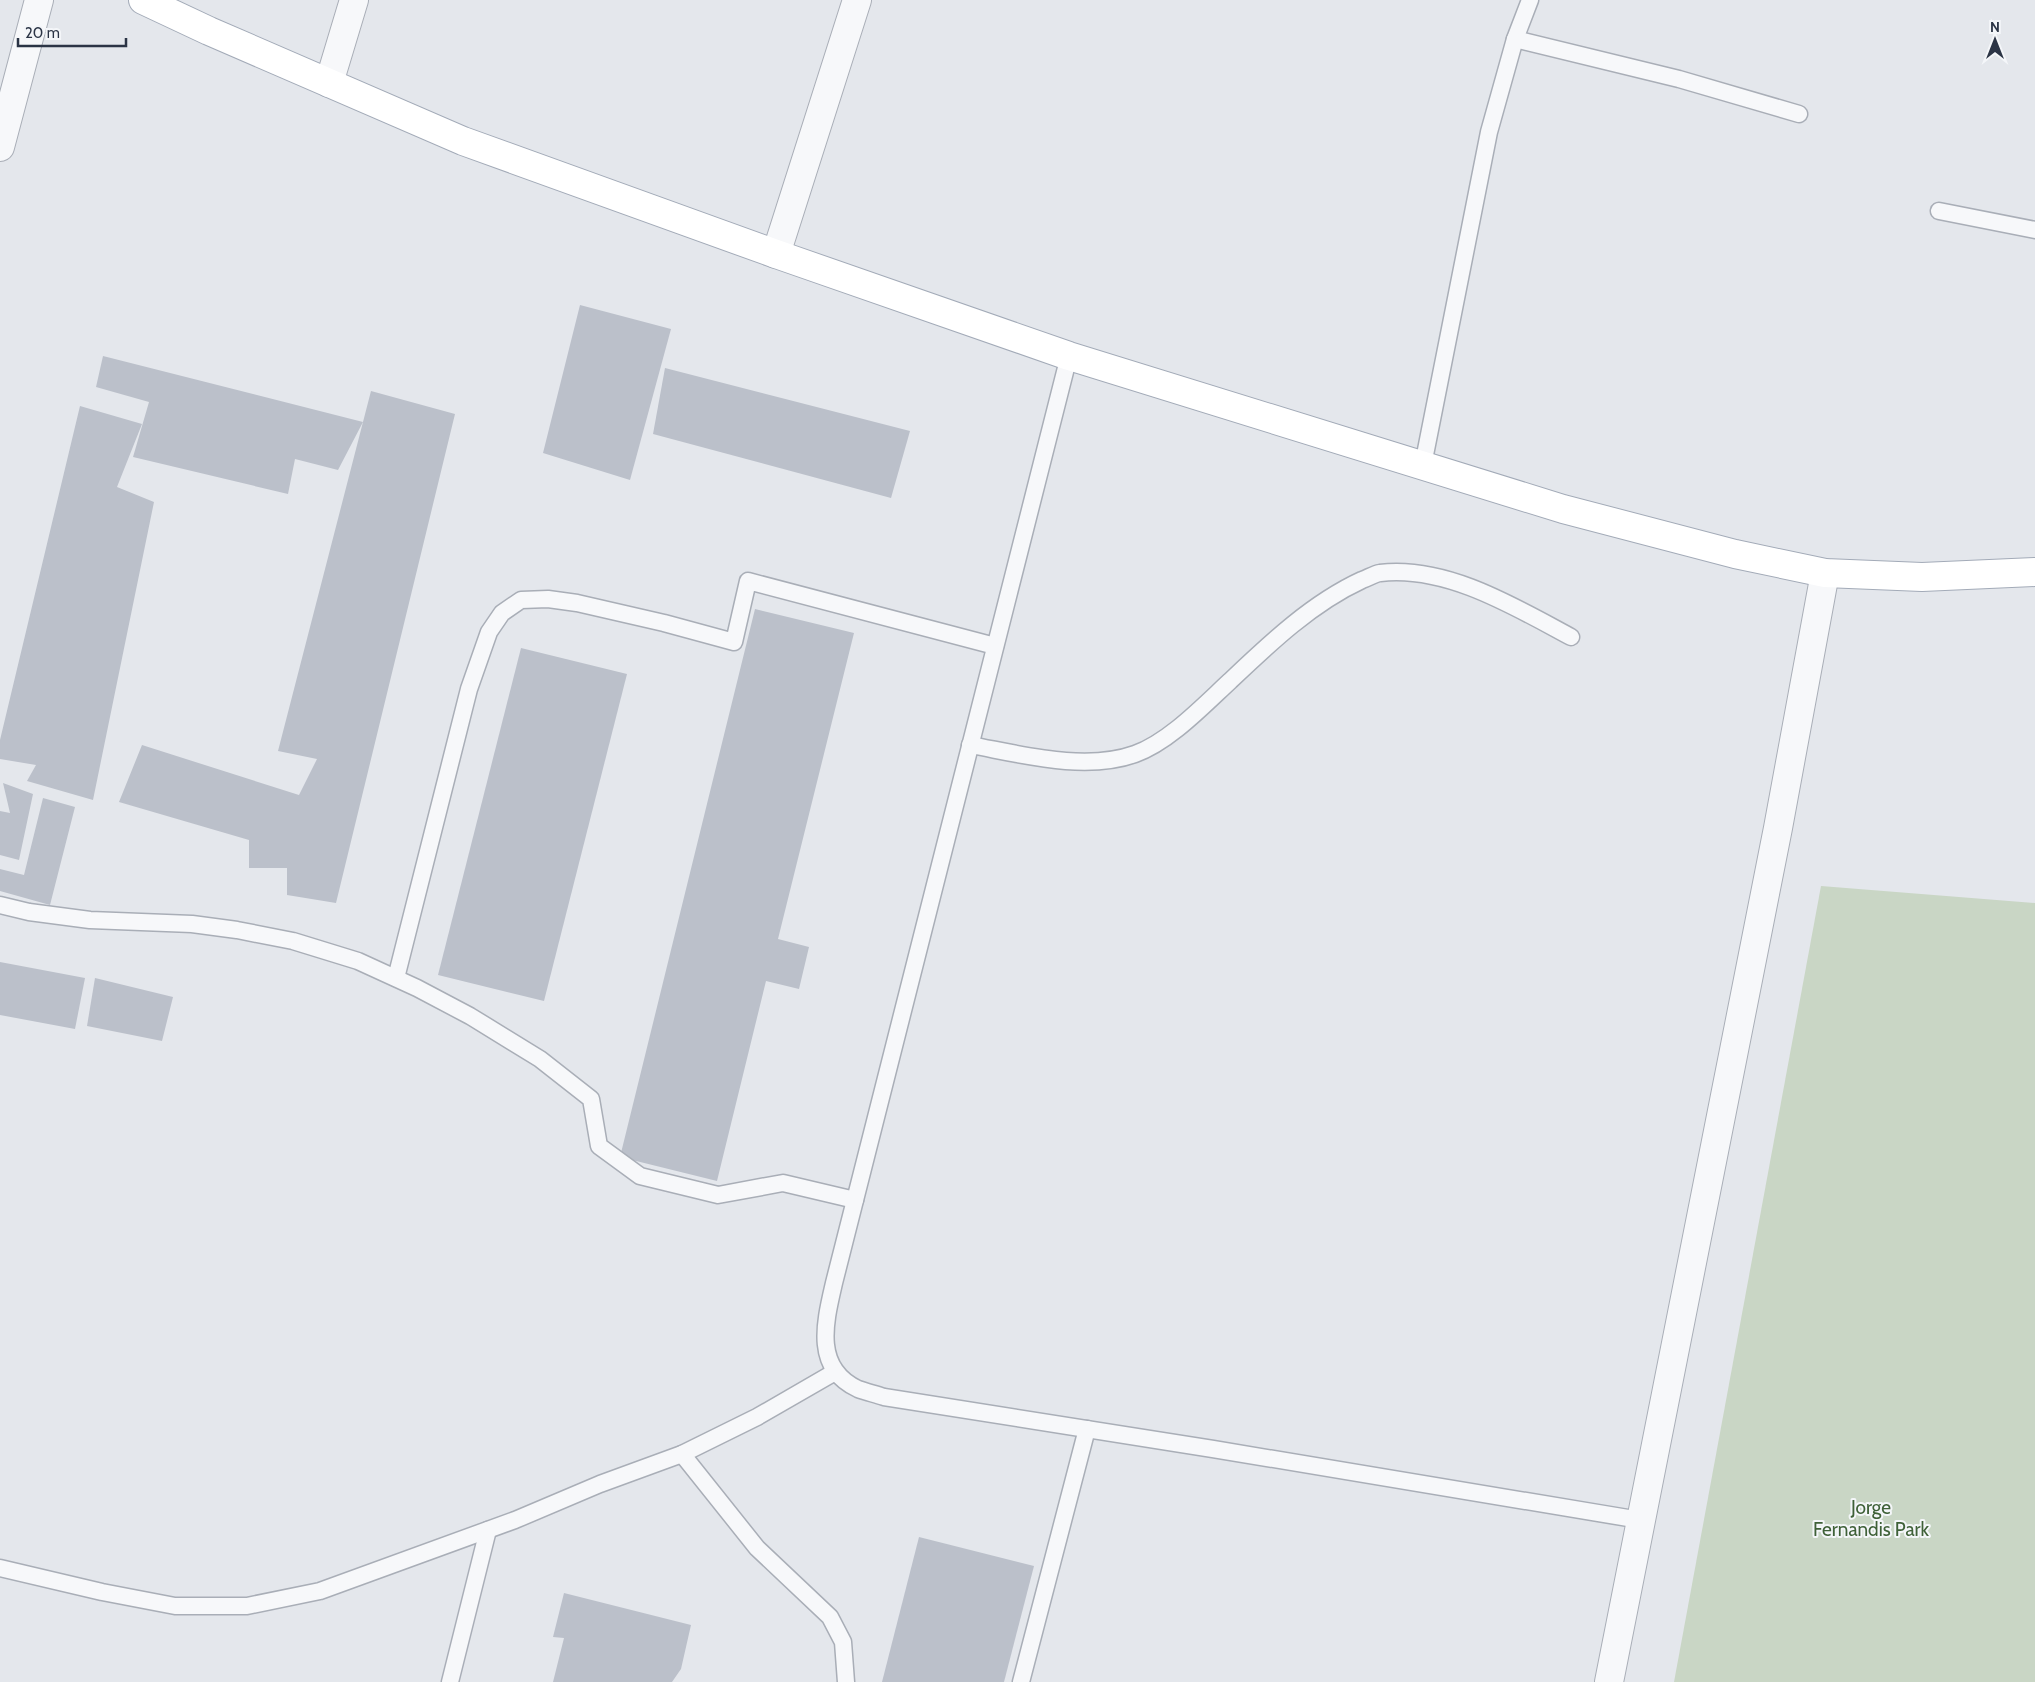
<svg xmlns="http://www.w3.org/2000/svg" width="2035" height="1682" font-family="Cabin,sans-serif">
	<rect width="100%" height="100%" fill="#e4e7ec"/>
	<path fill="#c9d6c5" d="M1821,886l214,17v779h-361z"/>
	<g fill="#bbc0ca">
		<path d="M580,305l91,24 -41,151 -87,-27z"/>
		<path d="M103,356l260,66 -25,48 -43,-11 -7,35 -155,-37 16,-55 -53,-15z"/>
		<path d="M665,368l245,63 -19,67 -238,-64z"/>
		<path d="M371,391l84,23 -119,489 -49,-8v-27h-38v-28l-130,-38 23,-57 157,50 18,-36 -39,-8z"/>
		<path d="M80,406l62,18 -25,63 37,15 -61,298 -66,-19 9,-16 -36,-6v-19z"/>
		<path d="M755,609l99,24 -76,306 31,8 -10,42 -33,-8 -49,200 -97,-24z"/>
		<path d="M521,648l106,26 -83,327 -106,-26z"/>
		<path d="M3,783l30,11 -14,66 -19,-5v-44l10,2z"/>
		<path d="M43,798l32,9 -25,98 -50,-14v-22l24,6z"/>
		<path d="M0,962l85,16 -10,51 -75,-14z"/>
		<path d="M95,978l78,19 -11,44 -75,-15z"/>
		<path d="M919,1537l115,29 -30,116h-122z"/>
		<path d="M564,1593l127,32 -10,44 -9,13h-119l11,-44 -11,-1z"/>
	</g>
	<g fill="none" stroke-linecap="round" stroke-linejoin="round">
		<defs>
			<g id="service">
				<path d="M1515,39l164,40 120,35"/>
				<path d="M1939,211l96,19"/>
				<path d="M1069,356l-235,927c-9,39 -21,85 24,106 8,3 17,5 26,8l329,52 427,71"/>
				<path d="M1423,465l66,-333 26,-93 15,-39"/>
				<path d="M970,745c50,9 115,27 165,9 34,-12 69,-49 95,-73 40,-38 82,-78 132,-101 6,-2 12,-6 18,-7 66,-8 135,34 191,64"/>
				<path d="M0,905l29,7 61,8 102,4 45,6 56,11 65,20 59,27 53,28 70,43 51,40 8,47 41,30 78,19 65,-12 72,17"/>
				<path d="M396,978l73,-289 20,-57 13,-19 19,-13 27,-1 29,4 87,20 70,19 14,-61 247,65"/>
				<path d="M682,1454l75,94 73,69 13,25 3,40"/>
				<path d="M0,1568l102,24 73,14h72l73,-15 195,-71 85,-36 82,-30 75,-37 78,-45"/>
				<path d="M450,1682l38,-152"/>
				<path d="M1021,1682l66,-253"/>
			</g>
			<g id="minor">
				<path d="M0,147l39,-147"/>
				<path d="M776,254l81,-254"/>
				<path d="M1609,1682l169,-854 47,-255"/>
			</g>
			<path id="tertiary" d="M329,83l25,-83"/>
			<path id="primary" d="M143,0l66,31 254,110 313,113 293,102 494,153 172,45 90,19 97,4 113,-5"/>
		</defs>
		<use href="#service" stroke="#a9aeb7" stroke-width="19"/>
		<use href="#minor" stroke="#a9aeb7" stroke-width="30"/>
		<use href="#tertiary" stroke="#a9aeb7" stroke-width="30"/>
		<use href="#primary" stroke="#a3abb8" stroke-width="30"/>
		<use href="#service" stroke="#f7f8fa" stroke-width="16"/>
		<use href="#minor" stroke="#f7f8fa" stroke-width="28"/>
		<use href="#tertiary" stroke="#f7f8fa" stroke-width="28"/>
		<use href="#primary" stroke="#fff" stroke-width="28"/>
	</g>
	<g text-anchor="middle" stroke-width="4" stroke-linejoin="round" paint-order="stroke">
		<g font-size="19" fill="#3f6138" stroke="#f4f6f9">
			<text x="1871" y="1514">Jorge<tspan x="1871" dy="22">Fernandis Park</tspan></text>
		</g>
	</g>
	<g transform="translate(1995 40)" stroke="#f4f6f9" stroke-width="4" paint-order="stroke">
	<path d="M0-4L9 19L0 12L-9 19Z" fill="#2b3445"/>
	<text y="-8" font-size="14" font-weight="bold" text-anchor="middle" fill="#2b3445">N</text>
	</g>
	<path d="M18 38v8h108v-8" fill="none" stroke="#2b3445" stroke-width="2.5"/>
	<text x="25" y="38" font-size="15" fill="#2b3445" stroke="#f4f6f9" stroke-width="4" paint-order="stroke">20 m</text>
</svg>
